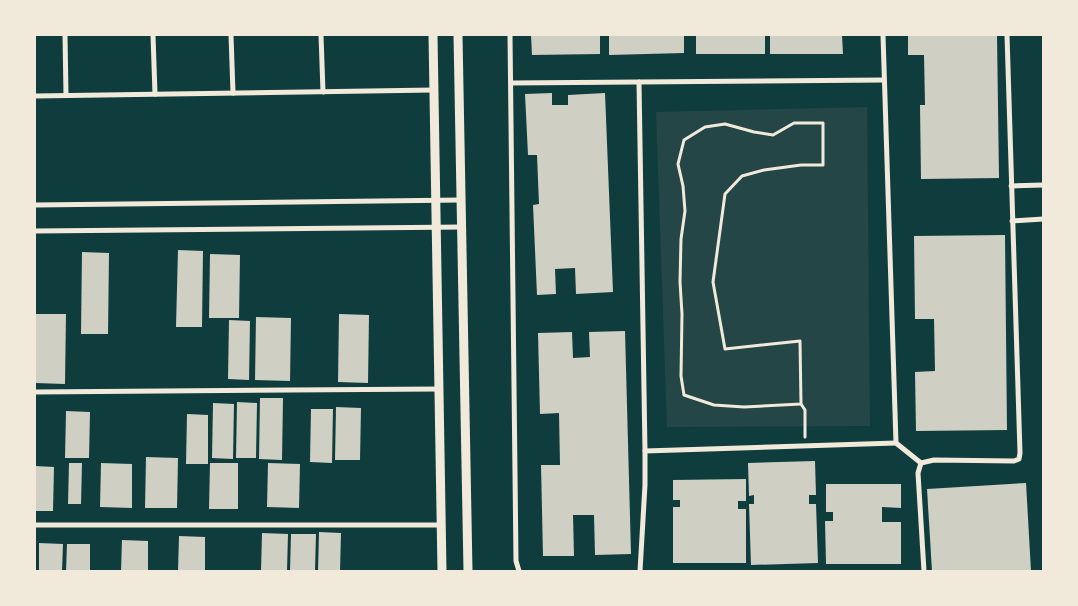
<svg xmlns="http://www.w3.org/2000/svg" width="1078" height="606" font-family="'Sofia Sans Condensed',sans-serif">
	<rect width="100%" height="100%" fill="#0f3d3e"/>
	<path fill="#244646" d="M867,107l3,319 -203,1 -11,-315z"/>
	<g fill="#cfcfc3">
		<path d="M531,35h69v19l-68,1z"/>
		<path d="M609,35h75v18l-75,2z"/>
		<rect x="696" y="35" width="69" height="19"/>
		<path d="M770,35h72l1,19h-73z"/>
		<path d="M908,35h89l2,143 -78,1 -1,-74h5l-1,-50h-16z"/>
		<path d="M552,93v12h16v-10l37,-2 8,199 -37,2 -1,-26 -20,1 1,25 -19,1 -4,-90 6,-1 -2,-49h-9l-3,-61z"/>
		<path d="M1005,235l2,195 -91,1 -1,-59 20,-1 -1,-52h-19l-1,-83z"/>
		<path d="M178,250l25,1 -1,76h-26z"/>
		<path d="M82,252l27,1 -1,81h-27z"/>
		<path d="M210,254l30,1 -1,63h-30z"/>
		<path d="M35,314h31l-1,70 -30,-1z"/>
		<path d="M339,314l30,1 -1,68 -30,-1z"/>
		<path d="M256,317l35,1 -1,63 -35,-1z"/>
		<path d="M229,320l21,1 -1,59 -21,-1z"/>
		<path d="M625,331l6,223 -36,1 -1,-40h-21l1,41h-31l-2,-91h19l-1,-52 -19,1 -2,-81 34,-1 1,26 17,-1 -1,-25z"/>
		<path d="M260,398h23l-1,62 -23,-1z"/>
		<path d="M237,402l20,1 -1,55h-20z"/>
		<path d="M213,403l21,1 -1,55 -21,-1z"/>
		<path d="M336,407l25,1 -1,52h-25z"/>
		<path d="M311,409h22l-1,54 -22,-1z"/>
		<path d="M66,411l24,1 -1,46h-24z"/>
		<path d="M187,414l21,1v49h-22z"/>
		<path d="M146,457l32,1 -1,50h-32z"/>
		<path d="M815,461l1,34h-7v9h7l2,59 -67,2 -2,-61h5v-9l-5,1 -1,-33z"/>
		<path d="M69,463h13l-1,41h-13z"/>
		<path d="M101,463l31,1v44l-32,-1z"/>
		<path d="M210,463h28v46h-29z"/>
		<path d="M268,463l32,1 -1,44 -32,-1z"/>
		<path d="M35,466l19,1 -1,44h-18z"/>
		<path d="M746,479v22h-8v8h8v54h-73v-56h7v-7h-7v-20z"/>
		<path d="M1026,483l5,88h-99l-5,-82z"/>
		<path d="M826,484h75v24l-19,-1v15h19v42h-75l-1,-43h8v-9h-7z"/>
		<path d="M319,532l22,1 -1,38h-22z"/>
		<path d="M262,533l26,1 -1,37h-26z"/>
		<path d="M291,534h25l-1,37h-25z"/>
		<path d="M179,536l26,1v34h-27z"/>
		<path d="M122,540l26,1v30h-27z"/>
		<path d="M39,543l24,1 -1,27h-23z"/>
		<path d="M67,544h23v27h-24z"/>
	</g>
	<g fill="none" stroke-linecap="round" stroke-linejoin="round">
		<g stroke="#f1e9da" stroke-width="3">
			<path d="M794,123h29v42h-22l-37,5 -22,6 -17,18 -12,88 12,67 75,-8 1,63 -57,3 -30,-2 -30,-10 -3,-19 1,-62 -2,-32 1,-43 4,-28 -2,-25 -5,-22 6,-24 21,-13 20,-3 29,8 19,3z"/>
			<path d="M801,404l4,6v27"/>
		</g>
		<g stroke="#f1e9da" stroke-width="5">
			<path d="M65,35l1,60"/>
			<path d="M153,35l2,59"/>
			<path d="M231,35l2,58"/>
			<path d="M321,35l2,57"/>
			<path d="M510,35l6,526 3,10"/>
			<path d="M883,35l13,408 25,20"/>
			<path d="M639,82l6,369 251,-8"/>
			<path d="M511,83l373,-3"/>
			<path d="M35,96l399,-6"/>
			<path d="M1011,186l32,-1"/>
			<path d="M35,205l426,-5"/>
			<path d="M1012,221l31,-2"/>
			<path d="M35,231l427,-4"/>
			<path d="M35,392l404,-3"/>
			<path d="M35,525h406"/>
			<path d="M640,571l5,-86v-34"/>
			<path d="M924,571l-6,-98 3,-10 13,-3 80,1 5,-2 1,-6 -13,-418"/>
		</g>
		<g stroke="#f1e9da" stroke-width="9">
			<path d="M433,35l9,536"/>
			<path d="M458,35l10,536"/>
		</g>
	</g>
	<rect width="1078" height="606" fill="none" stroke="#f1e9da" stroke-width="72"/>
</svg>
